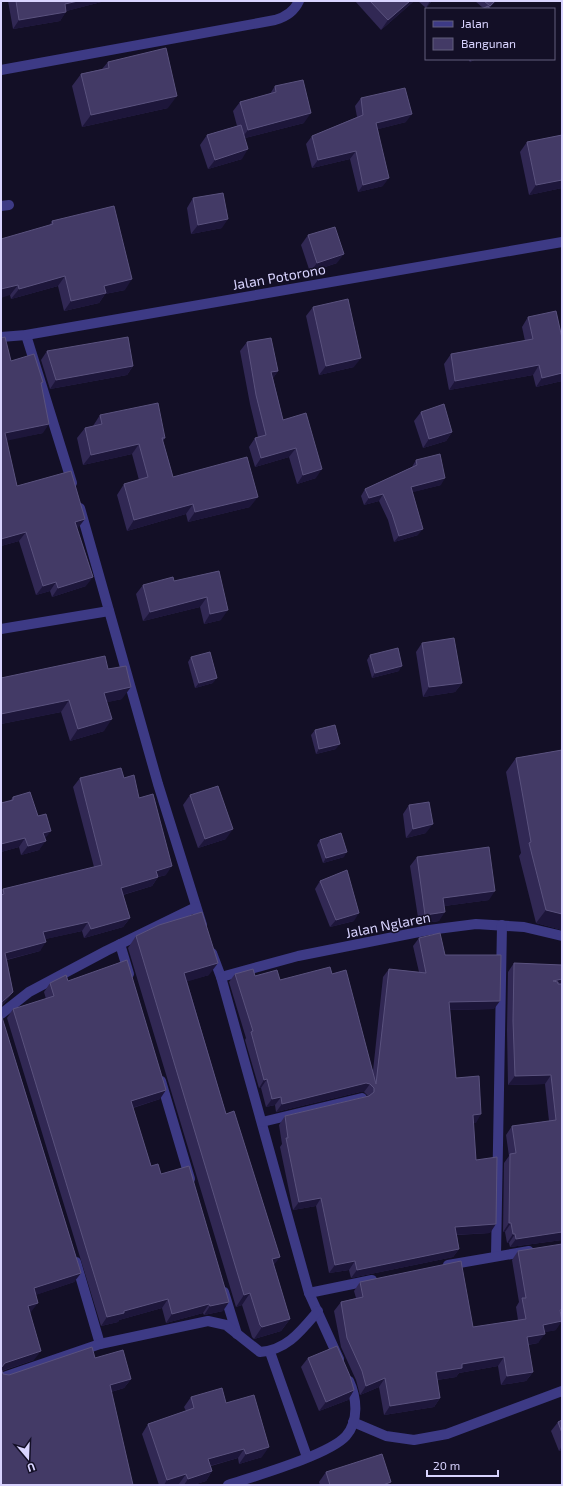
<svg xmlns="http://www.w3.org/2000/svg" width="563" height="1486" font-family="'Exo 2',sans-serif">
	<rect width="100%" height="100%" fill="#130f26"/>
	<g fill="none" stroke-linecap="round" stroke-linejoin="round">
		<path stroke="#3d3a85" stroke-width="10" d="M1,206l8,-1"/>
		<g stroke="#3d3a85" stroke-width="10">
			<path d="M1,70l274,-50c11,-3 19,-8 24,-19"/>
			<path d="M26,335l46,148"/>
			<path d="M1,337l25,-2 536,-93"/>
			<path d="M80,508l78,276 44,141"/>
			<path d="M1,629l108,-18"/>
			<path d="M120,944l9,30"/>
			<path d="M212,953l9,24 88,316 30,66"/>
			<path d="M221,977l77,-21 131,-26 47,-6 48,3 38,9"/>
			<path d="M1,1014l28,-22 77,-41 90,-44"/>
			<path d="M161,1081l29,98"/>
			<path d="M262,1122l100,-24"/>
			<path d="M496,1256l6,-331"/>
			<path d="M76,1262l24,82"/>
			<path d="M448,1265l81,-14"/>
			<path d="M224,1292l13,42"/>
			<path d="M309,1293l63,-13"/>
			<path d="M270,1352l37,105"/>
			<path d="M1,1378l99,-34 108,-23 18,4 34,27c27,-2 41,-21 58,-41"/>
			<path d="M353,1422l33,14 28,4 33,-6 115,-43"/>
			<path d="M228,1485c27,-9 101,-30 118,-49 13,-15 11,-38 3,-55"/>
		</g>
	</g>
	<g fill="#312854">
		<path d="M8,1h97l-39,10 -6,10 -47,8z"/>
		<path d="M355,1h59l-33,29z"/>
		<path d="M418,1h14l-6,7z"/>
		<path d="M475,1h21l-7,7h-6z"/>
		<path d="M468,59h8l-6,3z"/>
		<path d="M108,62l60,46 -86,19 -10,-41 9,-12 21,-5z"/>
		<path d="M275,86l29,37 -59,15 -3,21 -34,10 -8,-24 7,-10 30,-9 -4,-15 7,-9 30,-8z"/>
		<path d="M361,98l45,24 -28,7 5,57 -25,6 -8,-33 -38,9 -6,-24 6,-8 45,-19 -2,-11z"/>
		<path d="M562,135v53l-33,7 -9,-43 7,-10z"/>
		<path d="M193,198l29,30 -31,6 -4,-26z"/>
		<path d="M52,221l73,69 -20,4 -6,9 -35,8 -6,-25 -47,13 -1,-4z"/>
		<path d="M308,235l29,28 -27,9 -9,-27z"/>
		<path d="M313,307l41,60 -35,8 -13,-59z"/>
		<path d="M528,317l34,64 -26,6 -3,-12 -84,15 -5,-26 7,-10 74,-13 -3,-14z"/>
		<path d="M1,338l10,23 31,24 1,48 -37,7 11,46 61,42h-1l9,58 -34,11 -2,-6 -14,4 -17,-54 -18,5z"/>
		<path d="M247,342l31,29 -5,7 10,42 33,58 -19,6 -8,-27 -34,10 -6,-20 6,-9 3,-1 -8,-33 -10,-53z"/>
		<path d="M47,351l86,15 -6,9 -77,14 -9,-29z"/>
		<path d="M421,412l31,20 -6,9 -23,7 -9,-27z"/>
		<path d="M100,415l65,23 -2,3 10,36 77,30 -62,15 -2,-8 -59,17 -10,-36 7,-11 15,-4 -7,-26 -49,11 -6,-27 8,-10 8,-2z"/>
		<path d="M416,460l25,25 -29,7 6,43 -24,7 -6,-22 -9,-19 -15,4 -3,-9 4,-7 47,-22z"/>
		<path d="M219,571l2,49 -17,4 -4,-17 -57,14 -7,-27 7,-9 31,-4z"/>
		<path d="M422,643l40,40 -7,9 -32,5 -7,-45z"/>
		<path d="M370,655l29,16 -27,7 -5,-18z"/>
		<path d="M191,657l22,26 -18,5 -7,-26z"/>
		<path d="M108,669l14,30 -15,3 -3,29 -34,10 -9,-29 -60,12v-46z"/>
		<path d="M315,730l21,19 -20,5 -5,-19z"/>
		<path d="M562,750v180l-26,-7 -17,-67 2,-3 -15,-81 10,-14z"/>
		<path d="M80,778h44l15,20 27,77 -8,2 -6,9 -29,9 7,23 -7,9 -39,11 -2,-7 -37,8 -5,12 -33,9 6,32 -7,9 -5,5v8l80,259 -7,9 -39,13 -4,17 -1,1 4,47 -32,11 1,3 6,1 86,-17 36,21 -7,9 -13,4 -110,93v-594l2,-2 91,-22 -21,-80z"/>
		<path d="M190,795l36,44 -28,9 -15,-43z"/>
		<path d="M13,797l32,42 -6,11 -18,5 -2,-8 -18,5v-49l9,-2z"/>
		<path d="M409,805l17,28 -20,5 -3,-24z"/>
		<path d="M320,840l24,17 -21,6 -6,-18z"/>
		<path d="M417,857l72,43 -45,6 -5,15 -20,3 -9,-58z"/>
		<path d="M320,881l34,40 -24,6 -15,-38z"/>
		<path d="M136,936l73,39 -22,6 39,133 64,205 -9,12 -27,8 -2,-2 -10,-32 -6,2 -108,-359z"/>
		<path d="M419,938l26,17 49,54 -44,1 6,68 20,45h-3l3,37 14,73 -33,2 2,14 -6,8 -102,21 -2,-8 -20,3 -13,-67 -23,4 -13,-63 2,-3 -3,-19 6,-9 83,-20 -4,-4h-4l-84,20 -1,-7 -9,2 -5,-19h-2l-14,-48 1,-2 -17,-56 6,-8 20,2 25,4 52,-6 41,97 10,-94 6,-8 30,3 -6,-26z"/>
		<path d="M514,963l48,2v275l-52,7 -1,-4h-2l-2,-11h-2l1,-69 5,-7 -3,-21 6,-9 37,-5 -4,-37 -37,1 -1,-55 1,-58z"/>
		<path d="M68,981l92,118 -27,9 18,58 10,8 62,137 -19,4 -1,-2 -37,10 -4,-15 -43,12 -1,2 -17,4 -94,-308 6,-9 33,-10 -2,-7 6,-9z"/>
		<path d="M518,1251l38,79 -12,2 -6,11 -10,2 5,27 -7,9 -25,4 -3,-19 -39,7 -3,4 -19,3 3,18 -6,9 -50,8 -5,-28 -19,8 -4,-15 -15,-33 -7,-36 7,-9 15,-4 -2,-7 6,-9 113,45 45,-7 -2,-13 3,-5 -7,-42z"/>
		<path d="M308,1358l46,32 -6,10 -29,11 -18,-44z"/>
		<path d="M191,1397l35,6 36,54 -23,7 -1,-6 -27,8 1,5 -6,10 -13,4h-13l-1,-1 -4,1h-16l-17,-51 6,-10 38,-13 -2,-4z"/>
		<path d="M562,1420v30l-3,1 -8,-20 7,-9z"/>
		<path d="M326,1472l57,13h-63l-1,-3z"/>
	</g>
	<g fill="#1d163a">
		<path d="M78,1h27l-42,11h3l-6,9 -47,8 6,-9 46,-16z"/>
		<path d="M410,1h4l-33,29 7,-10z"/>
		<path d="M430,1h2l-6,7z"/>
		<path d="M472,59h4l-6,3z"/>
		<path d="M177,96l-9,12 -86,19 9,-12z"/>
		<path d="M311,113l-7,10 -63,16 7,-9z"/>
		<path d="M412,114l-6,8 -35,9 5,-8z"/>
		<path d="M248,149l-6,10 -34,10 7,-9z"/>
		<path d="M356,151l-6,8 -38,9 6,-8z"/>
		<path d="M389,178l-6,8 -25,6 5,-7z"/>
		<path d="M562,180v8l-33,7 7,-10z"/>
		<path d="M228,219l-6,9 -31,6 7,-9z"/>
		<path d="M344,254l-7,9 -27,9 7,-9z"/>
		<path d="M65,276l-7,10 -47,13 8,-10z"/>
		<path d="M132,279l-7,11 -20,4 -6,9 -35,8 7,-10 33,-15z"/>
		<path d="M18,285l-8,10 -9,3v-9z"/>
		<path d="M361,358l-7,9 -35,8 7,-9z"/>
		<path d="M539,365l-6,10 -84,15 6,-9z"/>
		<path d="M133,366l-6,9 -77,14 6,-9z"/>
		<path d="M278,371l-6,9 -1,-8z"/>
		<path d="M562,373v8l-26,6 6,-9z"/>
		<path d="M49,424l-6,9 -42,9 4,-9z"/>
		<path d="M452,432l-6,9 -23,7 6,-9z"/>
		<path d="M139,444l-7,10 -49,11 8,-10z"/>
		<path d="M296,448l-7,9 -34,10 6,-9z"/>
		<path d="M322,469l-6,9 -19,6 6,-9z"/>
		<path d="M445,478l-4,7 -35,9 5,-7z"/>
		<path d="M383,494l-4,7 -15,4 5,-7z"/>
		<path d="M258,497l-8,10 -62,15 7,-10z"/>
		<path d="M193,504l-7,10 -59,17 7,-11z"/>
		<path d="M85,519l-7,9 -10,3 7,-9z"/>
		<path d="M423,529l-5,6 -24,7 5,-6z"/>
		<path d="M26,532l-7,9 -18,5v-7z"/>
		<path d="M93,577l-7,9 -34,11 6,-9z"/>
		<path d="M56,582l-6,9 -14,4 7,-9z"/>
		<path d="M207,597l-7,10 -57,14 7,-9z"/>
		<path d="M228,610l-7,10 -17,4 6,-10z"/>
		<path d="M402,666l-3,5 -27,7 3,-5z"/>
		<path d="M217,678l-4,5 -18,5 4,-5z"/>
		<path d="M462,683l-7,9 -32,5 6,-10z"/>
		<path d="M131,687l-9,12 -27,6 9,-12z"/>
		<path d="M69,700l-8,12 -60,12v-10z"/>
		<path d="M112,719l-8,12 -34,10 8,-12z"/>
		<path d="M340,744l-4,5 -20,5 3,-5z"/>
		<path d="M433,824l-7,9 -20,5 7,-9z"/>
		<path d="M233,829l-7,10 -28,9 7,-9z"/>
		<path d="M51,831l-7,9 -1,-7z"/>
		<path d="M25,838l-6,9 -18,5v-8z"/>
		<path d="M46,841l-7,9 -18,5 7,-9z"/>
		<path d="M347,852l-3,5 -21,6 3,-5z"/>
		<path d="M172,866l-6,9 -8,2 -6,9 -37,11 6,-9 35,-17z"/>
		<path d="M495,891l-6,9 -52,7 6,-9z"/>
		<path d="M546,910l16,4v16l-26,-7z"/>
		<path d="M445,912l-6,9 -20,3 6,-9z"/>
		<path d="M359,913l-5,8 -24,6 6,-7z"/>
		<path d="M130,918l-7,9 -39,11 7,-9z"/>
		<path d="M88,922l-6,9 -45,10 6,-9z"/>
		<path d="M46,942l-6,9 -39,10 4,-8z"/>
		<path d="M218,963l-9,12 -33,10 8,-12z"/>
		<path d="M562,979v8l-9,-6z"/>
		<path d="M13,992l-7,9 -5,5v-3z"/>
		<path d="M500,1001l-6,8 -51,1 6,-8z"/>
		<path d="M551,1075l-6,9 -37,1 7,-9z"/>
		<path d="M267,1079l-6,9h-2l5,-8z"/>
		<path d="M366,1083l4,1 -6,8h-4l-84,20 6,-8z"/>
		<path d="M166,1090l-6,9 -35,11 6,-9z"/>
		<path d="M281,1097l-6,8 -9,2 6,-8z"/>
		<path d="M481,1114l-5,9h-9l6,-8z"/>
		<path d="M321,1198l-5,8 -23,4 6,-8z"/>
		<path d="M509,1223h2l-6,9h-2z"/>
		<path d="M496,1224l-6,9 -40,2 5,-8z"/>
		<path d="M562,1232v8l-52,7 6,-8z"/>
		<path d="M513,1234h2l-6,9h-2z"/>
		<path d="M459,1249l-6,8 -102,21 6,-8z"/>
		<path d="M280,1257l-9,12 1,-10z"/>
		<path d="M355,1261l-6,9 -20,3 6,-8z"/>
		<path d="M81,1273l-7,9 -47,16 7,-10z"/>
		<path d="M250,1293l-8,12 -6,2 8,-12z"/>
		<path d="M168,1299l-6,9 -43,12 -1,2 -17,4 6,-9 17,-6z"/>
		<path d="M229,1302l-6,9 -19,4 6,-9z"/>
		<path d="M38,1303l-7,9 -10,3 7,-9z"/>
		<path d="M209,1304l-6,9 -37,10 6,-9z"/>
		<path d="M290,1319l-9,12 -27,8 8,-12z"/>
		<path d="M562,1321l-6,9 -19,4 6,-9z"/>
		<path d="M545,1334l-7,9 -18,3 7,-9z"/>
		<path d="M41,1351l-7,9 -33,11v-3l4,-5z"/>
		<path d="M504,1357l-6,9 -39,7 -3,4 -26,4 6,-9 26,-8z"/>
		<path d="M533,1372l-7,9 -25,4 6,-9z"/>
		<path d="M385,1378l-6,9 -19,8 6,-9z"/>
		<path d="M131,1379l-7,9 -21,6 7,-9z"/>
		<path d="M354,1390l-6,10 -29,11 7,-9z"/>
		<path d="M440,1398l-6,9 -50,8 6,-9z"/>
		<path d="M562,1446v4l-3,1z"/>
		<path d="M269,1447l-7,10 -23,7 7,-10z"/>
		<path d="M244,1449l-6,9 -36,10 6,-9z"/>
		<path d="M212,1471l-6,10 -13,4h-9l4,-6z"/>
		<path d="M186,1474l-7,10 -4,1h-11l3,-5z"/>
		<path d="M391,1482l-2,3h-6z"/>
	</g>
	<g fill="#433a66" stroke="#5a527e">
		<path d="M16,1h62l-13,3 1,8 -47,8z"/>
		<path d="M370,1h40l-22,19z"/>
		<path d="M484,1h11l-5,5z"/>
		<path d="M488,6l2,3h-8z"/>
		<path d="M166,48l11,48 -86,19 -10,-41 28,-6 -1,-6z"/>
		<path d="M303,80l8,33 -63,17 -8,-28 36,-10 -1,-6z"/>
		<path d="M405,88l7,26 -36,9 13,55 -26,7 -7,-34 -38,9 -6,-24 51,-21 -2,-17z"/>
		<path d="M241,125l7,24 -33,11 -8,-25z"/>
		<path d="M562,135v45l-26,5 -9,-43z"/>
		<path d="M223,193l5,26 -30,6 -5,-27z"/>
		<path d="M114,206l18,73 -28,7 2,7 -35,8 -6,-25 -46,13 -1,-4 -17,4v-50l52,-15 -1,-3z"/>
		<path d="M335,227l9,27 -27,9 -9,-28z"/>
		<path d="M348,299l13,59 -35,8 -13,-59z"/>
		<path d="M556,311l6,27v35l-20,5 -3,-13 -84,16 -4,-27 82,-15 -5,-22z"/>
		<path d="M5,337l6,24 23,-7 9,28 -2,1 8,41 -44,9 12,53 54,-15 14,48 -10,3 18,55 -35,11 -2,-6 -13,4 -17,-54 -25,7v-201z"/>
		<path d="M128,337l5,29 -77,14 -9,-29z"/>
		<path d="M271,338l7,33 -7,1 12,48 23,-7 16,56 -19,6 -7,-27 -35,10 -6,-20 11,-3 -10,-40 -9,-53z"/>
		<path d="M158,403l7,35h-3l11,39 74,-20 11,40 -63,15 -2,-8 -59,16 -10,-36 24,-7 -9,-33 -48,11 -6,-27 17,-4 -2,-9z"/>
		<path d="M444,404l8,28 -23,7 -8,-27z"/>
		<path d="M440,454l5,24 -34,9 12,42 -24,7 -7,-22 -9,-20 -14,4 -4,-9 52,-24 -1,-5z"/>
		<path d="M219,571l9,39 -18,4 -3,-17 -57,15 -7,-27 30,-8 1,4z"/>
		<path d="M454,638l8,45 -33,4 -7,-44z"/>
		<path d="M398,648l4,18 -27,7 -5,-18z"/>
		<path d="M210,652l7,26 -18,5 -8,-26z"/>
		<path d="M105,656l3,13 18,-3 5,21 -27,6 8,26 -34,10 -9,-29 -68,14v-36z"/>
		<path d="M335,725l5,19 -21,5 -4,-19z"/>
		<path d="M562,750v164l-16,-4 -17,-67 2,-1 -15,-84z"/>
		<path d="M121,768l3,10 10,-3 5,23 14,-4 19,72 -16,5 2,6 -37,11 9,30 -39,11 -3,-7 -45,10 3,10 -41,11 8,39 -11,10 -1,12 80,259 -47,15 4,15 -10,3 13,45 -36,12 -4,5v-473l3,-1 -1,-5 99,-24 -22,-87z"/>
		<path d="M218,786l15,43 -28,10 -15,-44z"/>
		<path d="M30,792l8,24 8,-2 5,17 -8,2 3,8 -18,5 -3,-8 -24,6v-41l12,-3v-3z"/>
		<path d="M429,802l4,22 -20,5 -4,-24z"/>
		<path d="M341,833l6,19 -21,6 -6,-18z"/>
		<path d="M489,847l6,44 -52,7 2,14 -20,3 -8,-58z"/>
		<path d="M347,870l12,43 -23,7 -16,-39z"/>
		<path d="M202,912l16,51 -34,10 42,141 8,-3 46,146 -8,2 18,60 -28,8 -2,-2 -10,-32 -6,2 -108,-359 23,-11z"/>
		<path d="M440,933l5,22h56l-1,46 -51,1 7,76 23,-2 2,38 -8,1 3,45 21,-3 -1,67 -41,3 4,22 -102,21 -2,-9 -20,4 -14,-67 -22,4 -13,-64h2l-3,-22 84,-20 5,-4v-4l-4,-4 -4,-1 -84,21 -1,-7 -9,2 -5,-20 -3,1 -13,-48 2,-1 -18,-57 18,-5 2,7 22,-6 3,10 50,-13 2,7 14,-4 30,114 13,-115 37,4 -7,-35z"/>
		<path d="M127,960l39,130 -35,11 20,65 7,-2 3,10 28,-8 40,136 -19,4 -1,-2 -37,10 -4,-15 -44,12v2l-17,4 -94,-308 41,-13 -4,-13 16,-8 2,6z"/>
		<path d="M514,963l48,2v14l-9,2 5,1v2h4v248l-46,7 -1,-5h-2l-2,-11h-2l1,-69 6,-1 -4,-27 44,-6 -5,-45 -36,1 -2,-55z"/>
		<path d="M562,1244v66h-2l2,11 -19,4 2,9 -18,3 6,35 -26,4 -3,-19 -42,7v4l-26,4 4,26 -50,8 -5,-28 -19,8 -4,-15 -15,-33 -6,-36 22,-5 -3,-15 101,-21 12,66 53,-8 -4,-21h4l-8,-47z"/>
		<path d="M337,1346l13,30 4,14 -28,12 -18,-44z"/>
		<path d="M92,1347l3,11 28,-8 8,29 -21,6 23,100h-132v-117l2,6 6,1z"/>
		<path d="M222,1388l4,15 28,-8 15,52 -23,7 -2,-5 -36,10 4,12 -24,8 -2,-5 -19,6 -19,-56 46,-16 -3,-11z"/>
		<path d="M562,1420v13l-4,-11z"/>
		<path d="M382,1454l9,28 -8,3h-53l-4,-13z"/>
	</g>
	<g text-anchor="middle" stroke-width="3" stroke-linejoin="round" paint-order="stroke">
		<g font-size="14" fill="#d9d4ff" stroke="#130f26">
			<text transform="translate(279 277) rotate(-10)" y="5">Jalan Potorono</text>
			<text transform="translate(388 925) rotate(-11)" y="5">Jalan Nglaren</text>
		</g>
	</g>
	<rect width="563" height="1486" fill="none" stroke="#d9d4ff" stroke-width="4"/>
	<rect x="425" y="8" width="130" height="52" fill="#130f26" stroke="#625e7d"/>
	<rect x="433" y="21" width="20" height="6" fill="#3d3a85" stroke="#625e7d"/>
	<text x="461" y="28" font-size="12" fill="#d9d4ff">Jalan</text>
	<rect x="433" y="38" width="20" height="12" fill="#433a66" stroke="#625e7d"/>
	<text x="461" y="48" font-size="12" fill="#d9d4ff">Bangunan</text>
	<g transform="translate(28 1458) rotate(161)" stroke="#130f26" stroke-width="3" paint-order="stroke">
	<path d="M0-3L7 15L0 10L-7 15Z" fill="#d9d4ff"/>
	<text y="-6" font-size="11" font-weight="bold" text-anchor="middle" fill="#d9d4ff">U</text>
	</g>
	<path d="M427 1470v6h71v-6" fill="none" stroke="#d9d4ff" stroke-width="2"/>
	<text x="433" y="1470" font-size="12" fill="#d9d4ff" stroke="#130f26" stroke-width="3" paint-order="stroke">20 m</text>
</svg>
